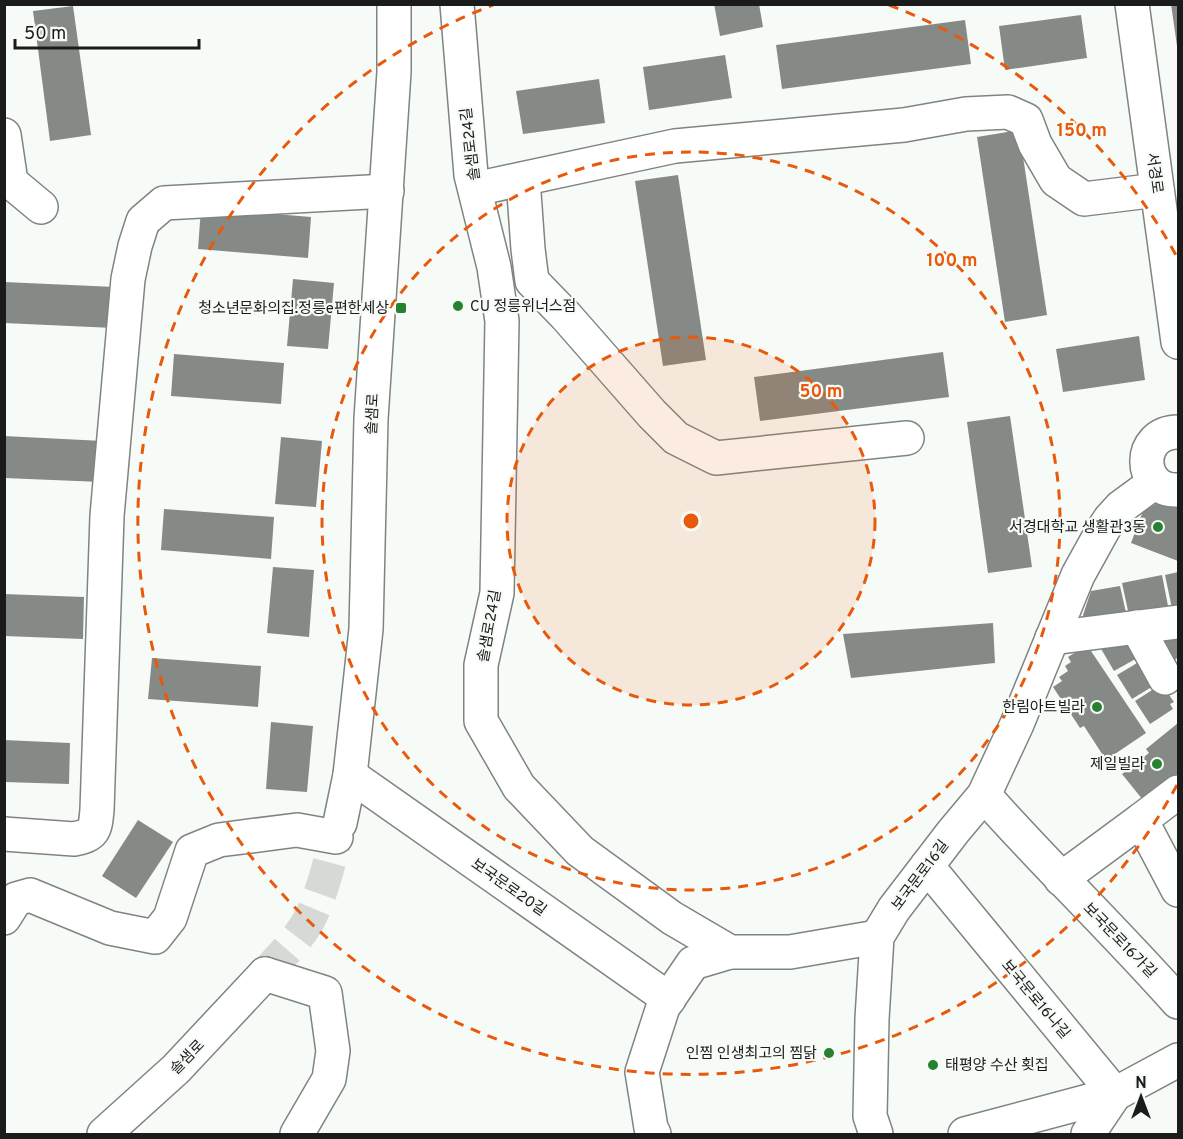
<svg xmlns="http://www.w3.org/2000/svg" width="1183" height="1139" font-family="Overpass,'Noto Sans KR',sans-serif">
	<rect width="100%" height="100%" fill="#f7fbf7"/>
	<g fill="#868a86">
		<path d="M714,4h45l4,23 -43,9z"/>
		<path d="M1171,4h7v42h-1z"/>
		<path d="M73,6l18,129 -41,6 -17,-130z"/>
		<path d="M1081,15l6,43 -82,12 -6,-44z"/>
		<path d="M965,20l6,44 -189,25 -6,-44z"/>
		<path d="M725,55l7,43 -83,12 -6,-43z"/>
		<path d="M599,79l6,44 -82,11 -7,-43z"/>
		<path d="M1019,130l28,185 -42,7 -28,-185z"/>
		<path d="M678,175l28,185 -43,6 -28,-185z"/>
		<path d="M201,208l110,9 -3,41 -110,-9z"/>
		<path d="M293,279l41,4 -6,66 -41,-3z"/>
		<path d="M4,282l111,5 -2,41 -109,-5z"/>
		<path d="M1139,336l6,44 -82,12 -7,-43z"/>
		<path d="M943,352l6,45 -189,24 -6,-44z"/>
		<path d="M174,354l110,9 -3,41 -110,-8z"/>
		<path d="M1010,416l22,151 -44,6 -21,-151z"/>
		<path d="M4,436l99,5 -2,41 -97,-4z"/>
		<path d="M281,437l41,4 -6,66 -41,-3z"/>
		<path d="M1163,500h15v61l-47,-18 12,-32z"/>
		<path d="M164,509l110,8 -3,42 -110,-9z"/>
		<path d="M273,567l41,3 -5,67 -42,-4z"/>
		<path d="M1178,572v40l-5,1 -8,-38z"/>
		<path d="M1162,575l7,36 -39,9 -8,-37z"/>
		<path d="M1120,586l7,31 -42,8 -2,-10 8,-24z"/>
		<path d="M4,594l80,3 -1,42 -79,-3z"/>
		<path d="M993,623l2,40 -144,15 -8,-44z"/>
		<path d="M1178,631v27l-17,7 -1,-27z"/>
		<path d="M1128,642l20,10 -34,19 -14,-24z"/>
		<path d="M1087,645l59,88 -40,27 -22,-34 -4,2 -27,-41 9,-6 -3,-4 9,-6 -3,-5 6,-4 -3,-5z"/>
		<path d="M1149,656l14,24 -31,19 -15,-24z"/>
		<path d="M152,658l109,8 -3,41 -110,-8z"/>
		<path d="M1160,685l7,7 7,10 -4,2 3,5 -23,15 -15,-23z"/>
		<path d="M271,722l42,4 -6,66 -41,-3z"/>
		<path d="M1178,723v57l-31,25 -25,-31 27,-21 -3,-4z"/>
		<path d="M4,740l66,3 -1,41 -65,-2z"/>
		<path d="M138,820l35,22 -37,56 -34,-22z"/>
	</g>
	<g fill="none" stroke-linecap="round" stroke-linejoin="round">
		<path stroke="#d6d9d6" stroke-width="33" stroke-dasharray="33 16" stroke-linecap="butt" d="M265,974c16,-18 35,-36 46,-58 14,-30 20,-62 29,-93"/>
		<defs>
			<g id="minor">
				<path d="M457,4l14,171 23,92 8,54 -5,272 -16,72v56l38,66 61,64 92,67 58,34h60l87,-15"/>
				<path d="M1132,4l46,338"/>
				<path d="M4,135l7,47 30,25"/>
				<path d="M523,179l5,70 4,32 34,35 86,98 24,24 40,20 191,-20"/>
				<path d="M475,189l200,-43 229,-21 62,-11 42,-2 18,8 9,24 21,36 28,19 73,-9"/>
				<path d="M1178,432c-42,0 -41,60 0,58"/>
				<path d="M1137,627l28,51"/>
				<path d="M1052,638l126,-16"/>
				<path d="M350,775l319,224"/>
				<path d="M1178,792l-37,28 37,70"/>
				<path d="M984,795c63,71 131,136 194,207"/>
				<path d="M4,834l70,5c21,-4 21,-9 23,-29l10,-294 21,-237 7,-33 8,-25 21,-18 223,-12"/>
				<path d="M927,866l188,228 -27,40"/>
				<path d="M1061,879l80,-59"/>
				<path d="M4,918l12,-19 14,-4 80,33 45,9 15,-19 22,-67 27,-11 78,-10 39,7"/>
				<path d="M265,974l60,19 8,58 -4,28 -32,55"/>
				<path d="M654,1134l-3,-6 -9,-56 21,-65 30,-44 37,-11"/>
				<path d="M876,1134l-6,-18 2,-97 5,-82 17,-28 59,-77 31,-37 33,-71 61,-149 26,-47 6,-9 11,-12 34,-25"/>
				<path d="M965,1134l150,-40 63,-34"/>
			</g>
			<g id="major">
				<path d="M340,823l10,-48 16,-146 5,-210 23,-347v-68"/>
				<path d="M104,1134l72,-65 89,-95"/>
			</g>
		</defs>
		<use href="#minor" stroke="#808480" stroke-width="36"/>
		<use href="#major" stroke="#808480" stroke-width="36"/>
		<use href="#minor" stroke="#fff" stroke-width="33"/>
		<use href="#major" stroke="#fff" stroke-width="33"/>
	</g>
	<circle cx="691" cy="521" r="184" fill="#e8590c" fill-opacity=".12"/>
	<g fill="none" stroke="#e8590c" stroke-width="3" stroke-dasharray="10 8">
		<circle cx="691" cy="521" r="184"/>
		<circle cx="691" cy="521" r="369"/>
		<path d="M1177 785A553 553 0 1 1 493 5M889 5A553 553 0 0 1 1177 257"/>
	</g>
	<g fill="#268131" stroke="#f7fbf7" stroke-width="2">
		<circle cx="458" cy="306" r="6"/>
		<rect x="395" y="302" width="12" height="12" rx="3"/>
		<circle cx="1158" cy="527" r="6"/>
		<circle cx="1097" cy="707" r="6"/>
		<circle cx="1157" cy="764" r="6"/>
		<circle cx="829" cy="1053" r="6"/>
		<circle cx="933" cy="1065" r="6"/>
	</g>
	<g text-anchor="middle" stroke-width="4.5" stroke-linejoin="round" paint-order="stroke">
		<g font-size="15" fill="#1a1b1a" stroke="#f7fbf7">
			<text transform="translate(470 144) rotate(-97)" y="5">솔샘로24길</text>
			<text transform="translate(1155 173) rotate(82)" y="5">서경로</text>
			<text transform="translate(372 414) rotate(-87)" y="5">솔샘로</text>
			<text transform="translate(489 626) rotate(-80)" y="5">솔샘로24길</text>
			<text transform="translate(920 875) rotate(-53)" y="5">보국문로16길</text>
			<text transform="translate(509 887) rotate(35)" y="5">보국문로20길</text>
			<text transform="translate(1120 940) rotate(46)" y="5">보국문로16가길</text>
			<text transform="translate(1036 999) rotate(50)" y="5">보국문로16나길</text>
			<text transform="translate(187 1057) rotate(-46)" y="5">솔샘로</text>
		</g>
		<g font-size="15" fill="#1a1b1a" stroke="#f7fbf7" text-anchor="end">
			<text x="470" y="311" text-anchor="start">CU 정릉위너스점</text>
			<text x="389" y="313">청소년문화의집.정릉e편한세상</text>
			<text x="1146" y="532">서경대학교 생활관3동</text>
			<text x="1085" y="712">한림아트빌라</text>
			<text x="1145" y="769">제일빌라</text>
			<text x="817" y="1058">인찜 인생최고의 찜닭</text>
			<text x="945" y="1070" text-anchor="start">태평양 수산 횟집</text>
		</g>
	</g>
	<circle cx="691" cy="521" r="9" fill="#e8590c" stroke="#f7fbf7" stroke-width="3"/>
	<g font-size="18" text-anchor="middle" font-weight="bold" fill="#e8590c" stroke="#f7fbf7" stroke-width="4.5" stroke-linejoin="round" paint-order="stroke">
		<text x="1082" y="136">150 m</text>
		<text x="952" y="266">100 m</text>
		<text x="821" y="397">50 m</text>
	</g>
	<rect width="1183" height="1139" fill="none" stroke="#1a1b1a" stroke-width="12"/>
	<g transform="translate(1141 1097)" stroke="#f7fbf7" stroke-width="4.5" paint-order="stroke">
	<path d="M0-4.5L10 22L0 15L-10 22Z" fill="#1a1b1a"/>
	<text y="-9" font-size="16" font-weight="bold" text-anchor="middle" fill="#1a1b1a">N</text>
	</g>
	<path d="M15 39v9h184v-9" fill="none" stroke="#1a1b1a" stroke-width="3"/>
	<text x="24" y="39" font-size="18" fill="#1a1b1a" stroke="#f7fbf7" stroke-width="4.5" paint-order="stroke">50 m</text>
</svg>
